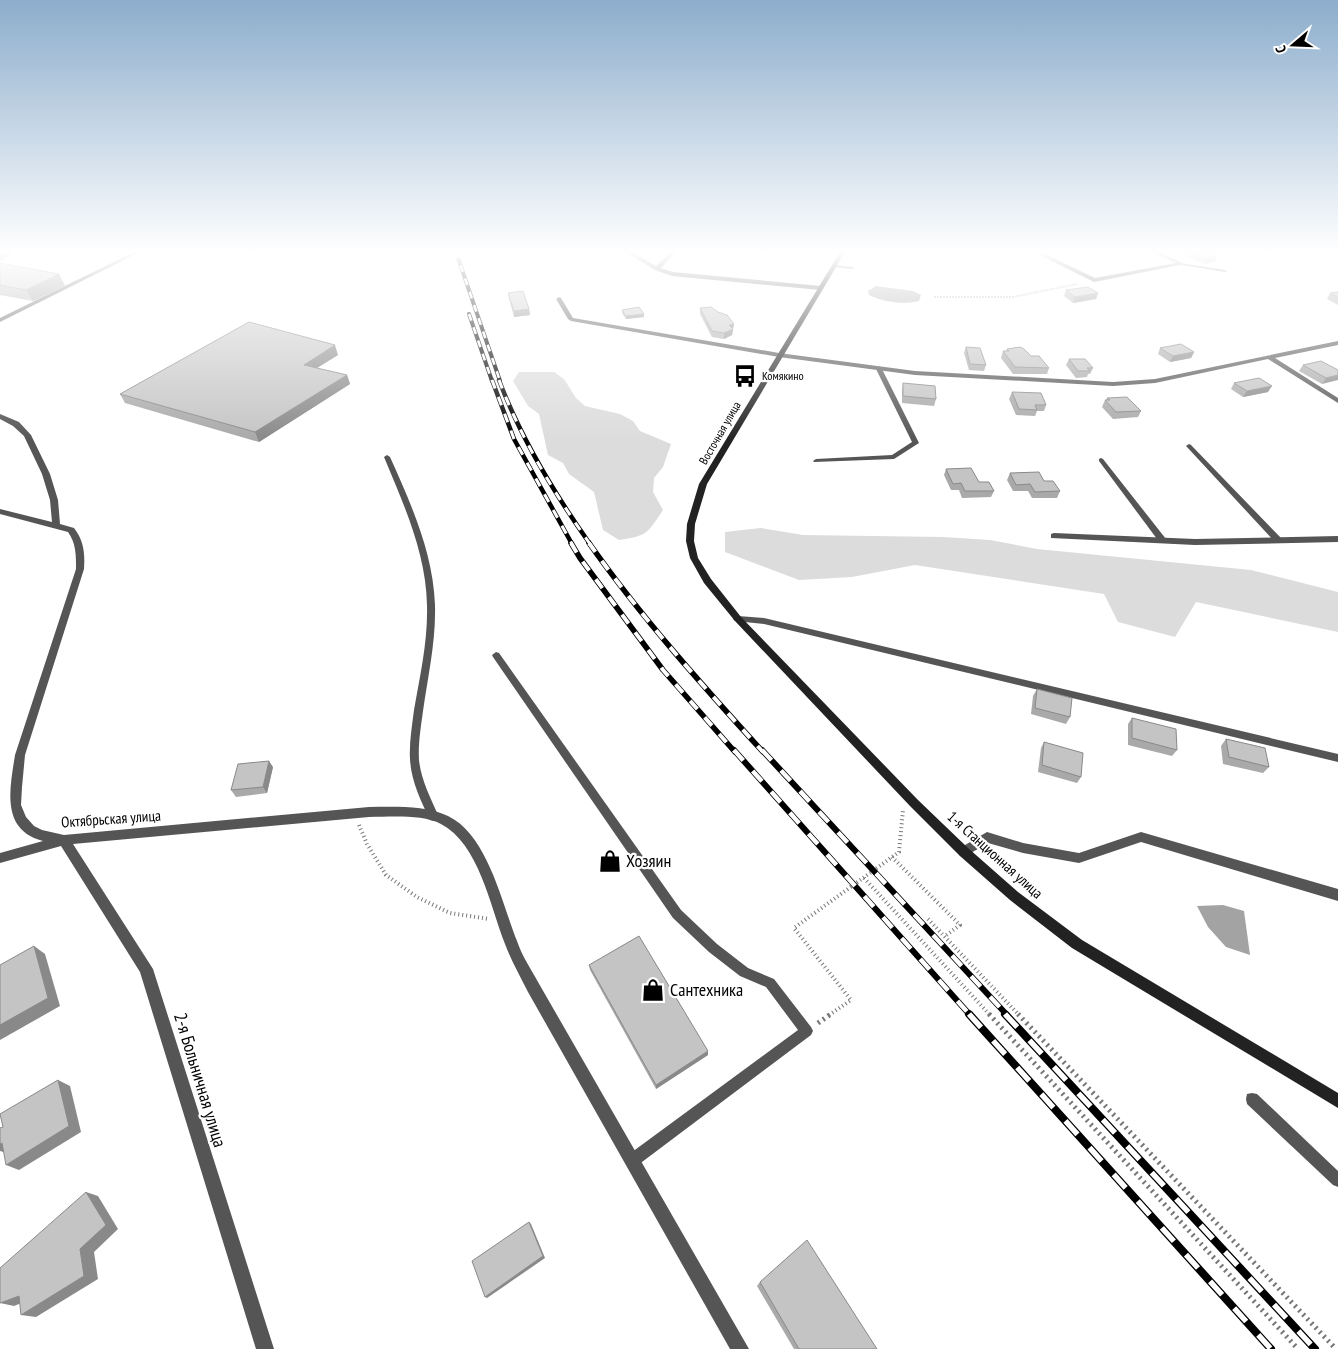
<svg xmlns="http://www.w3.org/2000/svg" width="1338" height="1349" font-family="'PT Sans Narrow',sans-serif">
	<rect width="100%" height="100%" fill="#fff"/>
	<g fill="#dcdcdc">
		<path d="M519,372h35l10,7 12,19 9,8 35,8 13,7 7,10 31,13 -8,23 -9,11 -1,14 10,18c-16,24 -16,26 -44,30l-16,-10 -9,-38 -25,-18 -6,-11 -15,-8 -9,-41 -11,-8 -15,-25z"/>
		<path d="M761,528l42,7 140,2 47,3 47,9 214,21 87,22v40l-142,-30 -21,35 -57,-15 -14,-28 -189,-29 -63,12 -53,3 -74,-28v-20z"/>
	</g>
	<g fill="#a3a3a3">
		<path d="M876,286l37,5 8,4 -2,6c-15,4 -36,1 -50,-6l-1,-4z"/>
		<path d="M1223,905l21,6 6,44 -24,-8 -18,-20 -11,-21z"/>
	</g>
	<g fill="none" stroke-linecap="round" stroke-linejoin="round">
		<path stroke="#777" stroke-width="2" stroke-dasharray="0.5 1" stroke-linecap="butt" d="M934,297h79l64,-13"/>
		<g stroke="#777" stroke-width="4" stroke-dasharray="1 3" stroke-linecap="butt">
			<path d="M359,825l8,19 19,31 31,22 33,16 39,6"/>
			<path d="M892,857l68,68 -15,11"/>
			<path d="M864,878l126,137"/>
			<path d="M928,919l91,96"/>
			<path d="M829,1015l22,-15 -57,-72 105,-76 4,-42"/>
		</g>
		<g stroke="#777" stroke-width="5" stroke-dasharray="2 4" stroke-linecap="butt">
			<path d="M989,1014l309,335"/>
			<path d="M1018,1014l318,335"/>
			<path d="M818,1023l13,-9"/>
		</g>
		<g fill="#555" fill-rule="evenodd">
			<path d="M134,252h6l-140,70v-4z"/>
			<path d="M1180,263l45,7 2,1 -2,1 -43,-7h-2z"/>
			<path d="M833,265l19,2 2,1 -2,1 -17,-2 -2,-1z"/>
			<path d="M877,368l5,1 37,74 -25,16 -80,3 -1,-1 3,-2 76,-4 20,-13 -36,-73z"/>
			<path d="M1189,444l2,1 90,93v4h-6l-88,-95 -1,-1z"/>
			<path d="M387,455l3,2c21,47 43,95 45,148 1,36 -7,71 -12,106 -2,15 -5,33 -4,49 2,20 12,39 20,57l-1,3 -4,1 -4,-1c-9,-19 -19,-39 -20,-61 -1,-15 2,-33 4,-49 6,-34 14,-69 13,-105 -1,-52 -23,-100 -43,-148z"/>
			<path d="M1101,458l2,1 63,80v4h-6l-61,-82v-2z"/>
			<path d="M496,652l3,1 182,257 36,34 31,24 26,11 37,48 2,4 -2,4 -173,130 -5,2 -5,-2 -2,-5 2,-5 170,-125 -32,-43 -26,-11 -31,-24 -36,-34 -180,-261 -1,-2z"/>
			<path d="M1252,1093l5,1 81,77v16l-5,-2 -86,-81 -1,-5 1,-5z"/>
		</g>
		<g fill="#555" fill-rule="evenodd">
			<path d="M626,252h6l24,14 15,-14h5l-15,16 12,4 148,14 3,2 -3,2 -149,-14 -17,-6z"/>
			<path d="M1034,252h7l54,26 81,-15 -24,-11h7l26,12 -91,18z"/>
			<path d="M559,297l2,1 12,20 206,35 136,18 198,11 42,-3 183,-38v4l-63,13 63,40v5l-70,-44 -113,24 -42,3 -198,-11 -136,-18 -208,-36 -3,-2 -12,-20z"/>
			<path d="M0,414l19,8 12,13 19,39 8,26 2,24 14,4c10,13 11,25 10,41l-59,186 -3,32 -1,18 5,12 8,9 8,4 22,5 305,-28c26,0 55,-2 79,9 40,19 54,88 69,125 5,15 14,28 21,41l211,367h-19l-202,-357c-8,-16 -17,-32 -23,-48 -15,-38 -26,-100 -64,-120 -19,-10 -51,-7 -72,-7l-296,27 80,125 121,380h-18l-116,-377 -79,-126 -61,17v-10l43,-12c-43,-11 -33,-53 -28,-86l61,-186c0,-14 0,-26 -8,-37l-68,-18v-5l52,13 -2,-22 -8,-26 -18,-38 -11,-10 -13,-7z"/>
			<path d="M1054,533l141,6 143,-3v6l-143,3 -144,-7v-4z"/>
			<path d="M738,616l26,2 574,136v8l-574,-138 -29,-3 -2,-2z"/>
			<path d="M987,832l36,11 56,10 62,-21 197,57v12l-197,-59 -62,21 -56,-10 -35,-10 -24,14 -4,-1 -2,-4 2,-4z"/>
		</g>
		<path fill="#222" fill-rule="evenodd" d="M840,252h5l-138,232 -12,40 -1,17 4,17 13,21 30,38 177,183 50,48 50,44 64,48 256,153v15l-266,-160 -62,-48 -50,-44 -50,-50 -175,-185 -31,-38 -14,-25 -4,-17 1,-17 12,-40z"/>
		<defs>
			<g id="rail-far4">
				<path d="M456,252l44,129"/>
				<path d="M469,314l23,67"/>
			</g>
			<g id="rail-far3">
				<path d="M492,380l22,59 58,105"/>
				<path d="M499,380c22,59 55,113 91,164"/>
			</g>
			<g id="rail-far2">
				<path d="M571,543l9,15 83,112 72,82"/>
				<path d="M589,543c52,74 113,142 174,209"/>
			</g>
			<g id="rail-far1">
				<path d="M734,750l236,265"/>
				<path d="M762,750l245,265"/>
			</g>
			<g id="rail">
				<path d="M969,1014l302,335"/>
				<path d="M1005,1014l310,335"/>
			</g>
		</defs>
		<use href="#rail-far4" stroke="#000" stroke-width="4"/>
		<use href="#rail-far3" stroke="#000" stroke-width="4.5"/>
		<use href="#rail-far2" stroke="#000" stroke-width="5.5"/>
		<use href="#rail-far1" stroke="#000" stroke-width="6"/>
		<use href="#rail" stroke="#000" stroke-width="8"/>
		<use href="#rail-far4" stroke="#fff" stroke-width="2.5" stroke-dasharray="7" stroke-linecap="butt"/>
		<use href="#rail-far3" stroke="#fff" stroke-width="3" stroke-dasharray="9" stroke-linecap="butt"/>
		<use href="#rail-far2" stroke="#fff" stroke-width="4" stroke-dasharray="11" stroke-linecap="butt"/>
		<use href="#rail-far1" stroke="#fff" stroke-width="4.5" stroke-dasharray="14" stroke-linecap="butt"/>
		<use href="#rail" stroke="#fff" stroke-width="5.5" stroke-dasharray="18" stroke-linecap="butt"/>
	</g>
	<g fill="#a9a9a9">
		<path d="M1187,252h23l8,3 -3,6 -10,3 -20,-8z"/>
		<path d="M0,263l59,11 6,12 -32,15 -33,-6z"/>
		<path d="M1066,290l32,3 -2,6 -23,4 -9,-7z"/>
		<path d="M1338,292v13l-11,-6 3,-6z"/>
		<path d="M508,293l21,16 1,6 -16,2 -5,-18z"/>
		<path d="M700,308l34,16 -2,11 -8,4 -12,-2 -12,-23z"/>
		<path d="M622,310l22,7 -18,2 -4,-6z"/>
		<path d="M966,347l20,18 -2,6 -15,-1 -5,-17z"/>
		<path d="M1160,348l34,4 -3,6 -21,4 -12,-8z"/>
		<path d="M1007,349l24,7 18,12 -2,6h-34l-12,-16 2,-7h3z"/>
		<path d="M338,355l-21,13 30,7 3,9 -91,58 -134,-39 -5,-9z"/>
		<path d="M1069,359l24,9 -3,6h-2l-1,3 -11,1 -10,-13z"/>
		<path d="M1303,365l35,5 -16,14 -23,-13z"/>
		<path d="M903,383l33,16 -2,7 -32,-3v-13z"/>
		<path d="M1234,383l34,9 -25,5 -12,-8z"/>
		<path d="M1012,392l34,13 -2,6h-7l-2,5 -19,-1 -7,-16z"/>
		<path d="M1107,398l34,13 -3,6 -25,2 -11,-12 3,-7h1z"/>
		<path d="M946,469l33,13 15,9 -3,6 -29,1 -3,-8h-8l-7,-15z"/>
		<path d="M1010,473l34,8 16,10 -3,7h-25l-4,-7h-15l-6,-11z"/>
		<path d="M1037,689l33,28 -4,7 -35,-10 2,-18z"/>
		<path d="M1132,718l45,32 -5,6 -44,-11v-21z"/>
		<path d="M1226,739l43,28 -6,6 -40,-9 -2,-18z"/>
		<path d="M1044,742l37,35 -4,6 -39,-11 3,-24z"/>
		<path d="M273,767l-6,26 -31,4 -5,-7z"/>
		<path d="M589,965l119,86v4l-52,34 -66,-119z"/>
		<path d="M760,1282l117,67h-83l-37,-63z"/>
	</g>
	<g fill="#898989">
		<path d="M0,252h9l2,3 -11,6z"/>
		<path d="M1218,255l-3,6 -10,3 3,-6z"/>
		<path d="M59,274l6,12 -32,15 -7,-11z"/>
		<path d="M1098,293l-2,6 -23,4 2,-6z"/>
		<path d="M529,309l1,6 -16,2v-6z"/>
		<path d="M644,314v3l-18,2v-3z"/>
		<path d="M734,324l-2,11 -8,4v-6l5,-8z"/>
		<path d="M335,345l3,10 -31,19 -3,-9z"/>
		<path d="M1194,352l-3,6 -21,4 3,-6z"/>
		<path d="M347,375l3,9 -91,58 -4,-10z"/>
		<path d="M1338,375v5l-16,4 4,-6z"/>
		<path d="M1272,386l-4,6 -25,5 4,-6z"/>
		<path d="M269,761l4,6 -6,26 -4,-6z"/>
		<path d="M34,946l11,8 15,52 -60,34v-15z"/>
		<path d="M708,1051v4l-52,34v-4z"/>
		<path d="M58,1080l12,6 11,46 -62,38 -13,-5z"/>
		<path d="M2,1143l5,10 -7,-2v-7z"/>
		<path d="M86,1192l12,4 20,33 -24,23 4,27 -62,38 -15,-2 59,-66z"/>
		<path d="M529,1222l2,2 14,34 -58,40 -2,-1z"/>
		<path d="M19,1296l15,2 -20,8 -14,-3z"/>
	</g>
	<g fill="#c4c4c4" stroke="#898989">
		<path d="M1193,252h17l8,3 -10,3z"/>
		<path d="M0,263l59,11 -33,16 -26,-5z"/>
		<path d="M1088,287l10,6 -23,4 -9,-7z"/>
		<path d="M523,291l6,18 -15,2 -6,-18z"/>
		<path d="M1338,292v5l-8,-4z"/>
		<path d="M639,307l5,7 -18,2 -4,-6z"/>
		<path d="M711,307l7,5 9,3 7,9 -5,1 4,4 -9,4 -12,-2 -12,-23z"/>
		<path d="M249,322l86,23 -31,20 43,10 -92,57 -135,-38z"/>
		<path d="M1181,344l13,8 -21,4 -13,-8z"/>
		<path d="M966,347l14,1 6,17 -16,-1z"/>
		<path d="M1020,347l4,2 7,7h8l10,12 -34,-1 -12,-16h6l-2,-2z"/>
		<path d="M1069,359h16l8,9h-6l3,3h-12z"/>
		<path d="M1321,361l17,9v5l-12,3 -23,-13z"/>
		<path d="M1259,378l13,8 -25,5 -13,-8z"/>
		<path d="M903,383l32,3 1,13 -33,-3z"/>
		<path d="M1012,392l29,1 5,12h-11l2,5 -18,-1z"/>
		<path d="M1127,397l14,14 -25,1 -11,-12h5l-3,-2z"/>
		<path d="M971,468l8,14h10l5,9h-29l-4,-8 -8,1 -7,-15z"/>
		<path d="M1039,472l5,9h9l7,10 -25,1 -5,-8 -14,1 -6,-12z"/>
		<path d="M1037,689l35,9 -2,19 -35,-9z"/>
		<path d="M1132,718l44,11 1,21 -45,-12z"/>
		<path d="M1226,739l39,9 4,19 -40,-10z"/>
		<path d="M1044,742l39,11 -2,24 -39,-12z"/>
		<path d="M269,761l-6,26 -32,3 7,-26z"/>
		<path d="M639,936l69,115 -52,34 -67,-120z"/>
		<path d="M34,946l14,52 -48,27v-60z"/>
		<path d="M58,1080l11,46 -63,39 -4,-22 -2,1v-16l3,-1 -3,-13z"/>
		<path d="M86,1192l20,33 -26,24 4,27 -63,39 -2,-19 -19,7v-35z"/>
		<path d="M529,1222l14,34 -58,41 -13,-36z"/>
		<path d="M807,1240l70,109h-78l-39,-67z"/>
	</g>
	<linearGradient id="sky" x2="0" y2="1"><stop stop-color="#8cadcc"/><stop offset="0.57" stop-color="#fff"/><stop offset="1" stop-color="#fff" stop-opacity="0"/></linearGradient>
	<rect width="1338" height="441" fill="url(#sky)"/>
	<defs>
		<symbol id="bus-bare" viewBox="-9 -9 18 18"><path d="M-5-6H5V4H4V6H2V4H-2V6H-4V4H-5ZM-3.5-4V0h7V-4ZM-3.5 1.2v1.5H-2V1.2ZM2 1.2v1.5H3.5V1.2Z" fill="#000" stroke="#fff" stroke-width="2.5" paint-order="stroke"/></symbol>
		<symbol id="shop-bare" viewBox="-9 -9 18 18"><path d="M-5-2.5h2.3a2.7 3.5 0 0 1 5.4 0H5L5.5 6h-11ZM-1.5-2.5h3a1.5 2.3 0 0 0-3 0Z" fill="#000" stroke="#fff" stroke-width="2.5" paint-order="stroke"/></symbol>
	</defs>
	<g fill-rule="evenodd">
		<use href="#bus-bare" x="729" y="360" width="32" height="32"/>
		<use href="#shop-bare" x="594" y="845" width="32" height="32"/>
		<use href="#shop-bare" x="637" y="974" width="32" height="32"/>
	</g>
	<g text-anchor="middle" stroke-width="4.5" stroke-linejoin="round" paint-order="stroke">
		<g font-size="12" fill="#000" stroke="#fff" text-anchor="start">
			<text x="762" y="380">Комякино</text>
		</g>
		<g font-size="12" fill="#000" stroke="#fff">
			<text transform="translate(720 433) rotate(-60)" y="4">Восточная улица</text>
		</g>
		<g font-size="15" fill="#000" stroke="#fff">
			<text transform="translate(111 819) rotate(-4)" y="5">Октябрьская улица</text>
			<text transform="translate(995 855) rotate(42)" y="5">1-я Станционная улица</text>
		</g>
		<g font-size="18" fill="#000" stroke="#fff" text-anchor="start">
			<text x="626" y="867">Хозяин</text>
			<text x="670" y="996">Сантехника</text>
		</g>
		<g font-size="18" fill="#000" stroke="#fff">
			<text transform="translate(200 1080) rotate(73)" y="6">2-я Больничная улица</text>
		</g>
	</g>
	<g transform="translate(1293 45) rotate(251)" stroke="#ffffff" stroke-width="4" paint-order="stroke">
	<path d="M0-4L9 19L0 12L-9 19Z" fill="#000000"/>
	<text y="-8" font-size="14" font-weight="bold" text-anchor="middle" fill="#000000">С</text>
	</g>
</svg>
